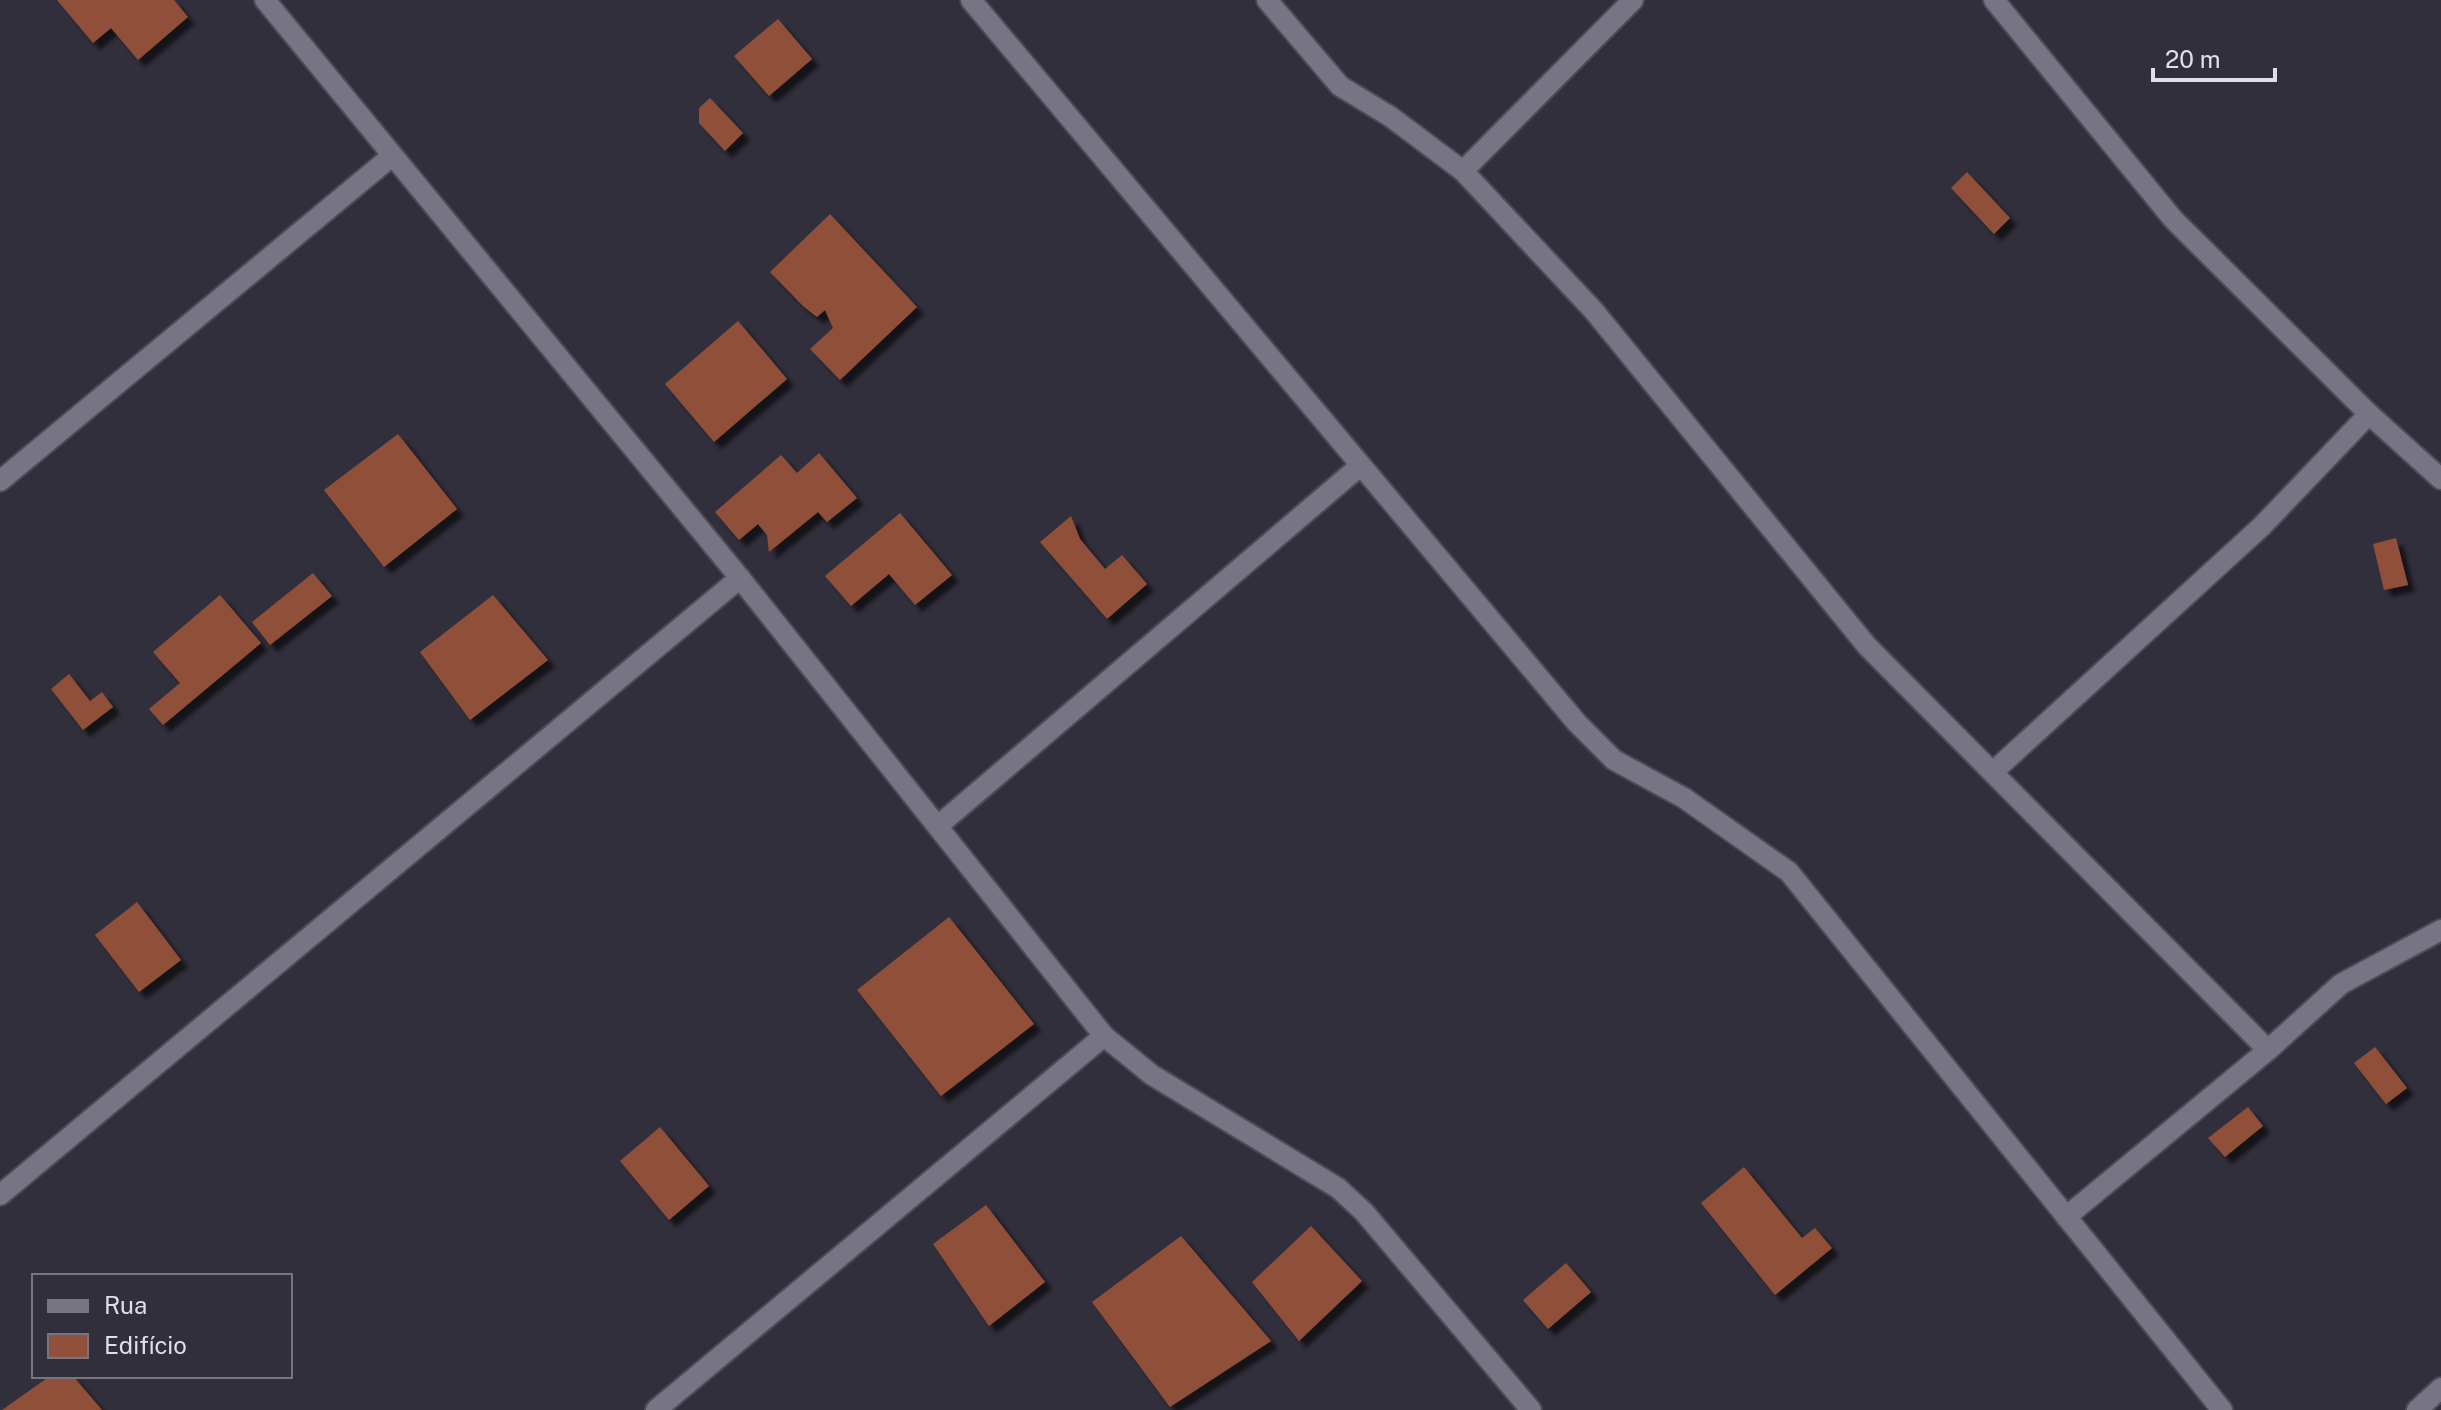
<svg xmlns="http://www.w3.org/2000/svg" width="2441" height="1410" font-family="'Public Sans',sans-serif">
	<defs>
		<filter id="shadow"><feDropShadow dx="7" dy="7" stdDeviation="2" flood-color="#0009"/></filter>
	</defs>
	<rect width="100%" height="100%" fill="#322f3c"/>
	<g fill="#905039" filter="url(#shadow)">
		<path d="M57,0h117l14,17 -50,43 -27,-32 -18,15z"/>
		<path d="M778,19l34,40 -43,37 -35,-40z"/>
		<path d="M710,98l33,35 -18,18 -26,-28v-15z"/>
		<path d="M1967,172l43,46 -16,16 -43,-46z"/>
		<path d="M830,214l87,93 -77,73 -30,-31 23,-21 -8,-18 -8,7 -14,-11 -33,-34z"/>
		<path d="M738,321l49,58 -73,63 -49,-58z"/>
		<path d="M398,434l59,75 -73,58 -60,-77z"/>
		<path d="M819,453l38,45 -30,24 -9,-10 -49,40 -2,-17 -9,-11 -19,16 -24,-28 66,-57 16,18z"/>
		<path d="M900,513l52,62 -37,30 -26,-31 -38,32 -26,-30z"/>
		<path d="M1071,516l9,23 25,30 17,-14 25,29 -40,35 -67,-77z"/>
		<path d="M2396,538l12,47 -24,5 -11,-46z"/>
		<path d="M313,573l19,23 -62,49 -18,-23z"/>
		<path d="M220,595l41,48 -98,82 -14,-16 31,-26 -27,-31z"/>
		<path d="M493,595l55,65 -78,60 -50,-68z"/>
		<path d="M69,674l21,27 12,-9 11,15 -30,23 -32,-41z"/>
		<path d="M137,902l44,58 -42,32 -44,-57z"/>
		<path d="M949,917l85,107 -93,72 -84,-106z"/>
		<path d="M2375,1047l32,41 -21,16 -32,-41z"/>
		<path d="M2248,1107l15,19 -38,31 -17,-19z"/>
		<path d="M660,1127l49,59 -40,34 -49,-59z"/>
		<path d="M1744,1167l58,71 13,-10 17,20 -57,47 -74,-92z"/>
		<path d="M986,1205l59,77 -56,44 -56,-82z"/>
		<path d="M1311,1226l51,55 -63,60 -47,-59z"/>
		<path d="M1181,1236l90,105 -101,66 -78,-105z"/>
		<path d="M1566,1263l25,29 -43,37 -25,-29z"/>
		<path d="M50,1376h23l29,34h-100z"/>
	</g>
	<g fill="none" stroke-linecap="round" stroke-linejoin="round">
		<defs>
			<g id="street">
				<path d="M265,0l475,578 364,458 48,39 186,113 26,24 167,198"/>
				<path d="M971,0l606,723 37,37 70,38 105,74 433,538"/>
				<path d="M1267,0l73,86 51,31 72,54 131,140 273,335 401,404"/>
				<path d="M1994,0l179,219 196,195 72,65"/>
				<path d="M1463,171l170,-171"/>
				<path d="M0,481l392,-325"/>
				<path d="M1994,771l268,-245 107,-112"/>
				<path d="M939,825l421,-359"/>
				<path d="M0,1195l740,-617"/>
				<path d="M2066,1217l202,-167 73,-66 100,-54"/>
				<path d="M656,1410l448,-374"/>
				<path d="M2417,1410l24,-22"/>
			</g>
		</defs>
		<use href="#street" stroke="#4d4b56" stroke-width="24"/>
		<use href="#street" stroke="#777483" stroke-width="20"/>
	</g>
	<rect x="32" y="1274" width="260" height="104" fill="#322f3c" stroke="#787580" stroke-width="2"/>
	<rect x="48" y="1300" width="40" height="12" fill="#777483" stroke="#787580" stroke-width="2"/>
	<text x="104" y="1314" font-size="24" fill="#e0dee7">Rua</text>
	<rect x="48" y="1334" width="40" height="24" fill="#905039" stroke="#787580" stroke-width="2"/>
	<text x="104" y="1354" font-size="24" fill="#e0dee7">Edifício</text>
	<path d="M2153 68v12h122v-12" fill="none" stroke="#e0dee7" stroke-width="4"/>
	<text x="2165" y="68" font-size="24" fill="#e0dee7" stroke="#322f3c" stroke-width="6" paint-order="stroke">20 m</text>
</svg>
